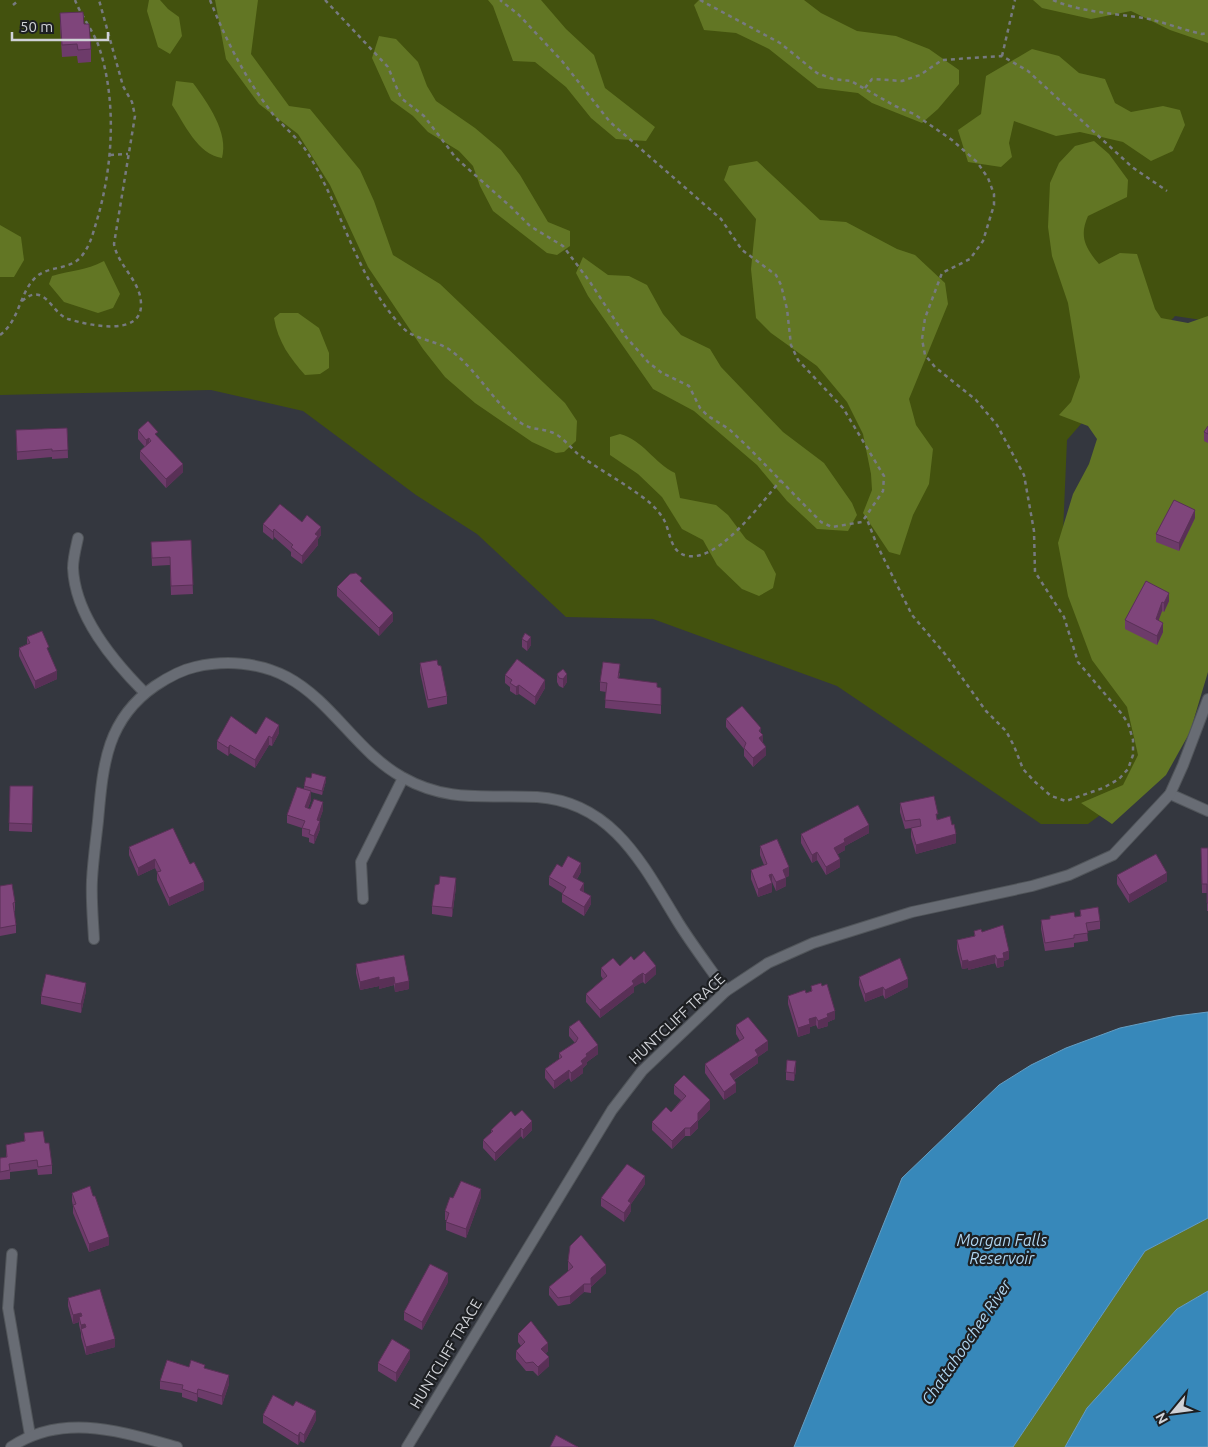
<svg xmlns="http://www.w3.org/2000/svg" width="1208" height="1447" font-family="Ubuntu,sans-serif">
	<rect width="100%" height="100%" fill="#34373f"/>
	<path fill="#43520e" d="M0,0h1208v321l-33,-5 -108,124 -5,116 85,174 -6,55 -53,39h-47l-204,-138 -184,-67 -87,-2 -89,-83 -61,-39 -113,-84 -92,-21 -211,5z"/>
	<g fill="#627624">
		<path d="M149,0h11l8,9 11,8 3,19 -12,18 -12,-7 -11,-36z"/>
		<path d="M215,0h43l-7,54 38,52 21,3 50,61 14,31 19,54 47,29 125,119 12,18 -1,20 -12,11 -8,1 -24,-11 -57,-39 -30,-26 -22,-28 -55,-82 -38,-82 -32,-51 -39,-30 -33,-45z"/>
		<path d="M488,0h53l25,29 28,26 11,33 50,39 -9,14 -30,-2 -25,-21 -25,-31 -31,-25 -22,-1 -20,-55z"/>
		<path d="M699,0h105l17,13 36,18 39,5 33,13 30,21v14l-21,25 -16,14 -50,-20 -14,-10 -40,-5 -49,-39 -33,-16 -32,-3 -10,-25z"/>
		<path d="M1033,0h175v43l-38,-13 -39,-19 -40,8 -49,-11z"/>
		<path d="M379,36l17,3 22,23 9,24 9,15 39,27 26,22 19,25 28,47 22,9v15l-13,9 -10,-2 -54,-42 -13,-25 -7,-20 -14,-15 -31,-19 -15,-16 -22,-16 -19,-42z"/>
		<path d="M1032,49l27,7 20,17 26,6 10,24 16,9 32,-6 17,4 5,15 -12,26 -22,10 -28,-19 -43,-10 -24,4 -42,-15 -5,22 3,14 -11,10 -33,-5 -10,-32 23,-16 5,-38z"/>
		<path d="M176,81l17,2c15,20 36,50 29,75 -24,-3 -38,-35 -50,-53z"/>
		<path d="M1094,141l15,13 19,26 -1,17 -39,19c-9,20 -3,32 11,48l21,-11 17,1 18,55 6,9 27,5 20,-7v356l-18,60 -24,43 -54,49 -31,-21 42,-18 15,-30 -11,-48 -35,-47 -24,-64 -10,-53 15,-49 16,-30 8,-25 -9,-13 -29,-11 12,-13 9,-25 -12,-74 -16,-47 -4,-29 2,-44 9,-20 16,-17z"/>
		<path d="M757,161l63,59 26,2 51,27 18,6 30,28 3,21 -39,95 7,26 17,24 -4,35 -16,31 -13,40 -11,-3 -26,-39 9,-23 -1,-16 -8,-40 -16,-32 -30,-36 -46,-33 -15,-15 -5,-49 5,-50 -32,-39 5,-14z"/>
		<path d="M0,225l21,12 3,23 -10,17h-14z"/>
		<path d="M583,257l25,18 21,1 18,9 16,29 18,21 29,14 11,18 62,65 41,31 28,40 5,12 -9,16 -31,-2 -30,-28 -30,-36 -63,-54 -41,-22 -65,-93 -12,-23z"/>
		<path d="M104,261l16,33 -7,14 -15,5 -34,-11 -15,-18 3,-8c20,-6 33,-5 52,-15z"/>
		<path d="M280,313h18l21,15 10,25v15l-9,6 -15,1c-15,-17 -27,-33 -31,-57z"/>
		<path d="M620,434c23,6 34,29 55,39l5,25 36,7 12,10 18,24 18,12 12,23 -3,14 -14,8 -17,-7 -25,-24 -14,-25 -21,-11 -20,-32 -24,-23 -28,-19v-18z"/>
		<path d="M1208,1218v73l-31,18 -90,99 -22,39h-52l132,-196z"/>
	</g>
	<g fill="#3788ba" stroke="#659ec3">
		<path d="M1208,1012v206l-63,33 -132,196h-219l108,-269 97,-93 32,-20 35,-17 54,-20 56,-12z"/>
		<path d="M1208,1291v156h-143l22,-39 90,-99z"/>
	</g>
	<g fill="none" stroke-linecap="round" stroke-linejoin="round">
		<defs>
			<g id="street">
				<path d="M78,538c-2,9 -5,20 -5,30 2,48 40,93 72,125"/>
				<path d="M1170,794l38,17"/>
				<path d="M363,899l-2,-37 42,-84"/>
				<path d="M94,939c-1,-19 -3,-40 -2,-59 1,-20 4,-40 6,-59 5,-56 8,-101 57,-135 12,-8 26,-16 40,-19 30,-7 64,-5 92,10 45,24 70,75 115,100 48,27 85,17 135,20 76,5 106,68 141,125 15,24 32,46 48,69"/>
				<path d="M12,1254l-4,54 22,127"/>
				<path d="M11,1447c53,-35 111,-15 166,0"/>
				<path d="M407,1447l205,-337 30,-39 84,-80 42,-28 45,-20 99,-31 120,-26 37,-11 44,-20 57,-61 13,-29 25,-66"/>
			</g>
		</defs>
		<use href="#street" stroke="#51555a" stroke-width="12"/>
		<g stroke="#777a80" stroke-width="2.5" stroke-dasharray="4 4" stroke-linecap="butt">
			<path d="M210,0c15,38 34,76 59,109 11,16 28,27 38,43 36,57 48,124 95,175 12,13 34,13 48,23 28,20 43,53 71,73 10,7 19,5 30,9 10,3 19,15 27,22 20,15 43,27 63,42 9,6 16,13 22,22 8,13 6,35 25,38 32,5 73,-53 93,-76"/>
			<path d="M325,0l63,67 13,31 23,18 32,42 55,49 19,19 33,20 27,36 36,55 22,25 14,11 27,13 11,22 8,8 21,13 17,16 75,77 11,5 30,-5 21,-31 1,-15 -41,-68 -45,-48 -7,-15 -4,-36 -6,-24 -5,-10 -34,-25 -21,-31 -111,-97 -48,-61 -43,-46 -19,-15"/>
			<path d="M700,0l80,43 37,30 16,6 18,2 44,25 19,8 38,26 25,22 11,16 6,16v11l-11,36 -13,18 -28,14 -17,45 -3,21 3,16 10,12 41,33 21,25 27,50 10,56 1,41 29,45 14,45 43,51 7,10 5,17v15l-5,14 -9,10 -16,9 -37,13 -15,-5 -17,-15 -11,-12 -9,-23 -8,-15 -20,-20 -41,-57 -33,-39 -35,-70 -11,-28"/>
			<path d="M1053,0c30,13 63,13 96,19 17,4 35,11 53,15l6,-1"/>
			<path d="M13,5l6,-5"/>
			<path d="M1002,56l13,-56"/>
			<path d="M865,88l7,-9 30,2 18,-6 22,-15 60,-4 26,15 104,96 35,24"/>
			<path d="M110,155l18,-1"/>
			<path d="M22,301c5,-4 10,-8 17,-6 11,3 16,19 29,24 20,6 75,19 73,-16 -1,-23 -23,-37 -27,-59l21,-128 -3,-14 -9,-16 -24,-86"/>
			<path d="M0,335c20,-15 19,-42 36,-58 12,-11 32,-7 44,-19 10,-11 13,-25 17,-38 16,-54 20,-119 2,-173 -6,-17 -18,-31 -24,-47"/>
		</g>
		<use href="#street" stroke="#686c74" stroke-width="10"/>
	</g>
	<g fill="#6d3b6a">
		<path d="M60,13l24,11 7,25v13l-13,1 -1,-7 -15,1 -2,-31z"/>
		<path d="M1208,426v17l-4,-2v-9z"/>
		<path d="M67,428l1,30 -16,1v-2l-35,3 -1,-30z"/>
		<path d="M138,430l20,7 25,35 -17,16 -26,-29v-8l5,-4 -7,-8z"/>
		<path d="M1195,518l-16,33 -23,-9v-8z"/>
		<path d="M302,522l19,13 -3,4v6l-16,19 -11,-8v-4l-17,-15 -1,3 -10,-8v-8z"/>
		<path d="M191,540l2,54 -22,1 -1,-30 -18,1 -1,-24z"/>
		<path d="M1146,581l23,20 -5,11 -2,-1 -4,10 5,11 -6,13 -32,-16v-9z"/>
		<path d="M362,583l31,38 -14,15 -42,-40v-9z"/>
		<path d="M27,637l22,16 8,26 -22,10 -16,-33v-8l8,-4z"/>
		<path d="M522,639l9,6 -4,6 -5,-4z"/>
		<path d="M420,663l27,33v8l-19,4 -8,-36z"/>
		<path d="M620,673l-1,5 42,10v26l-56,-6 1,-16 -6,-1v-9z"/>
		<path d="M557,674l10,8 -4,6 -4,-2 -2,-4z"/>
		<path d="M505,675l40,13 -10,17 -16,-11 -3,1 -6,-4v-4l-5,-4z"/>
		<path d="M726,719l35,14 2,9 3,13 -13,12 -9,-11v-7l-18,-22z"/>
		<path d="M279,733l-7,13 -3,-1 -14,23 -25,-15 -2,3 -11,-7v-8l39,-7z"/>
		<path d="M326,781l-4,14 -11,-3v8l-3,8 15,2 -4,11 1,8 -6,15 -5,-2v-4l-7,-2v-8l-15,-5v-8l17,-26v-3z"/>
		<path d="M10,786h23l-1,46 -23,-1z"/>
		<path d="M900,803l38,16 18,24 -40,11 -5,-17v-9l-6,1 -5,-17z"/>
		<path d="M869,833l-24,13v4l-7,4 2,13 -14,8 -9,-15 -5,3 -11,-20v-9z"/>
		<path d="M760,846l29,30 -3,1v9l-10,5 -4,-9v10l-14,5 -7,-18v-9l13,-5 -4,-10z"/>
		<path d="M129,847l61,17 14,26 -35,16 -12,-26v-8l-2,-4 -17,8 -9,-21z"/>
		<path d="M1201,848h7v63h-1v-18h-5z"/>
		<path d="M562,867l19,5 -4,7 14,25 -7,12 -22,-14v-9l-13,-8v-8z"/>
		<path d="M1117,875l50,6 -38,22 -12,-19z"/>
		<path d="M439,884l17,3 -4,30 -20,-3v-8z"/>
		<path d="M0,886l15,16v9h-1l2,14v8l-16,3z"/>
		<path d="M1080,910l20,11v8l-13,2 1,10 -14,2v4l-29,4 -4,-22v-9l9,-1v-3l25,1 5,-1z"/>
		<path d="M974,931l8,1 27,27 -5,2v5l-7,2 -2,-5 -27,7v-2l-6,1 -5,-20v-9l17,-4z"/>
		<path d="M404,955l5,34 -14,3 -1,-7 -15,4v-3l-19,4 -4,-17v-9z"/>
		<path d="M634,960l22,14 -11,10 -2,-2 -5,2 -4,3v5l-34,26 -14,-16v-8l17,-15 -2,-3v-8l19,-2z"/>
		<path d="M859,977l49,10 -23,12 -2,-4 -18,7 -6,-17z"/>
		<path d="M811,986l24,33 -7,3v4l-10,3 -2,-4 -6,2v6l-12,4 -10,-33v-8l18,-3 5,-2z"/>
		<path d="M86,991l-5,22 -40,-9v-8z"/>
		<path d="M736,1025l32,25 -10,7v6l-24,17 2,12 -12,8 -19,-27v-9l35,-23 -4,-7z"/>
		<path d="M569,1027l29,27 -11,8v2l-4,4v5l-12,9 -2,-4 -15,11 -9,-11v-9l14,-10v-6l16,-10 -6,-7z"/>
		<path d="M796,1070l-2,11 -8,-1v-8z"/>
		<path d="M674,1085l36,24 -12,12v7l-8,8h-5l-13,13 -20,-19v-8l19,-10 10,-12 -7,-6z"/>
		<path d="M515,1116l17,14 -9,9 -2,-3 -26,25 -12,-13v-8l8,-7v-3z"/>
		<path d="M24,1133l21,10 7,22v9l-14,1 -1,-6 -27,3v7l-10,1v-22l6,-1v-12l18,-4z"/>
		<path d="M645,1184l-14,20v7l-7,11 -23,-16v-8z"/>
		<path d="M72,1193l37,52 -20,7 -16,-39v-7l-1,-5z"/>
		<path d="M481,1197l-15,41 -20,-8v-10h-1v-9l8,-13z"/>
		<path d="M568,1261l38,12 -15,14v6l-7,-1 -14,12 -12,2 -9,-11v-8l20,-16 -1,-1z"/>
		<path d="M448,1282l-26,48 -18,-10v-8z"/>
		<path d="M68,1298l47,49 -29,8 -5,-18v-4l-2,-8v-3l-6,2 -5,-18z"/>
		<path d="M518,1334l30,17 -2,2 3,13 -11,10 -5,-5h-7l-10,-12v-8l5,-5 -3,-4z"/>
		<path d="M410,1358l-14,24 -18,-11v-8z"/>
		<path d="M189,1367l16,1 24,16 -7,21 -24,-8 -1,5 -15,-5v-4l-22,-4v-8z"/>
		<path d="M263,1415l53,5 -12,23 -4,-2 -2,4 -35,-22z"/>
	</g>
	<g fill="#593056">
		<path d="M149,438v8l-3,2v-8z"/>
		<path d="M183,464v8l-17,16v-9z"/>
		<path d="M1195,510v8l-16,33v-8z"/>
		<path d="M321,527v8l-3,4v6l-16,19v-8l13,-22z"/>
		<path d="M274,529v8l-1,3v-8z"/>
		<path d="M1169,593v8l-5,11v-9z"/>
		<path d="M1162,602v9l-6,17v-9z"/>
		<path d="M393,613v8l-14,15v-8z"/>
		<path d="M1163,623v9l-6,13v-9z"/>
		<path d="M531,637v8l-4,6v-9z"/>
		<path d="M57,671v8l-22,10v-8z"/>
		<path d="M567,674v8l-4,6v-9z"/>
		<path d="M545,680v8l-10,17v-8z"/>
		<path d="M519,685v9l-3,1v-8z"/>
		<path d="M279,725v8l-7,13v-8z"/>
		<path d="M761,728v8l2,-1v8l-4,3v-15z"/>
		<path d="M269,736v9l-14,23v-8z"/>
		<path d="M230,745v8l-2,3v-8z"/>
		<path d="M766,747v8l-13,12v-9z"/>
		<path d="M326,777v4l-4,14v-4z"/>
		<path d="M311,791v9l-6,15v-8z"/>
		<path d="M323,802v8l-6,18v-8z"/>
		<path d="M320,821v8l-6,15v-8z"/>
		<path d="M869,825v8l-24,13v4l-11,6v-8l10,-9z"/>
		<path d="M956,834v9l-40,11v-9z"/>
		<path d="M817,852v8l-5,3v-8z"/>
		<path d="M155,859v9l-17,8v-8z"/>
		<path d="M840,859v8l-14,8v-8z"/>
		<path d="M581,863v9l-8,13v-8z"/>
		<path d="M789,867v9l-6,2v-8z"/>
		<path d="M1167,873v8l-38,22v-8z"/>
		<path d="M772,874v8l-3,2v-9z"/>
		<path d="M456,878v9l-4,30v-9z"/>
		<path d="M786,878v8l-10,5v-9z"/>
		<path d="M204,882v8l-35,16v-8z"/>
		<path d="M584,883v9l-4,-2z"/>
		<path d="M772,883v9l-14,5v-8z"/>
		<path d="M591,896v8l-7,12v-9z"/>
		<path d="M1009,951v8l-5,2v5l-7,2v-9l6,-6z"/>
		<path d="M995,955v8l-27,7v-8z"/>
		<path d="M968,960v8l-6,1v-8z"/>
		<path d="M656,966v8l-11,10v-9z"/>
		<path d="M643,973v9l-9,5v5l-34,26v-8l38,-34z"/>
		<path d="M379,977v9l-19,4v-8z"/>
		<path d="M394,977v8l-15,4v-9z"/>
		<path d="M908,979v8l-23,12v-9z"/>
		<path d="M409,981v8l-14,3v-8z"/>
		<path d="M86,983v8l-5,22v-9z"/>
		<path d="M883,987v8l-18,7v-8z"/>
		<path d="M835,1011v8l-7,3v4l-10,3v-8l9,-7z"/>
		<path d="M816,1017v8l-6,2v6l-12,4v-9l11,-9z"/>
		<path d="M768,1041v9l-10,7v6l-28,19v-8l25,-24z"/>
		<path d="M598,1045v9l-11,8v2l-4,4v5l-12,9v-9l15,-19z"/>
		<path d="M796,1061v9l-2,11v-8z"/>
		<path d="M569,1070v8l-15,11v-8z"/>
		<path d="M736,1083v9l-12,8v-8z"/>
		<path d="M710,1100v9l-12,12v7l-8,8v-8l8,-15z"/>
		<path d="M532,1121v9l-9,9v-9z"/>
		<path d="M521,1128v8l-26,25v-8z"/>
		<path d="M685,1128v8l-13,13v-8z"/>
		<path d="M645,1176v8l-14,20v7l-7,11v-9l4,-12z"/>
		<path d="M481,1189v8l-15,41v-9z"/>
		<path d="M109,1237v8l-20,7v-8z"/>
		<path d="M606,1265v8l-15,14v6v-15z"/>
		<path d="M448,1273v9l-26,48v-8z"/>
		<path d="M584,1284v8l-14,12v-8z"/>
		<path d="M81,1313v8l-2,-4v5l-6,2v-9z"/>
		<path d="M85,1324v8l-4,-3v5v-9z"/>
		<path d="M115,1339v8l-29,8v-8z"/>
		<path d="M548,1343v8l-7,6v-8z"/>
		<path d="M410,1350v8l-14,24v-9z"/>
		<path d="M549,1357v9l-11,10v-9z"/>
		<path d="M229,1375v9l-7,21v-9z"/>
		<path d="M198,1389v8l-1,5v-8z"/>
		<path d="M316,1411v9l-12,23v-8z"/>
		<path d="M300,1432v9l-2,4v-9z"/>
	</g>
	<g fill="#7f457b" stroke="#593056">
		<path d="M83,12l1,12h5l2,25 -13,1 -1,-6 -15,1 -2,-32z"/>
		<path d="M148,421l10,11 -3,2 28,30 -17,15 -26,-28 11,-10 -2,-3 -3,2 -8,-10z"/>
		<path d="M1208,426v8l-4,-2z"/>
		<path d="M67,428l1,22 -16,1v-2l-35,3 -1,-22z"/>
		<path d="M1174,500l21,10 -16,33 -23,-9z"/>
		<path d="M280,504l22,18 5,-7 14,12 -6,7 3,2 -16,20 -11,-9 2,-2 -19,-16 -1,3 -10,-8z"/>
		<path d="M191,540l2,45 -22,1 -1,-29 -18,1 -1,-16z"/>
		<path d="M356,573l6,5 -2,3 33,32 -14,15 -42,-41 13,-13z"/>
		<path d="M1146,581l23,12 -5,10 -2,-1 -6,17 7,4 -6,13 -32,-16z"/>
		<path d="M42,631l7,16 -2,1 10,23 -22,10 -16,-33 11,-5 -3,-6z"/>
		<path d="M525,633l6,4 -4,5 -5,-3z"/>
		<path d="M517,659l28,21 -10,17 -16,-12 -3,2 -6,-4 2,-3 -7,-5z"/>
		<path d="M437,660l1,5 3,1 6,30 -19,4 -8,-37z"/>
		<path d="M603,662l17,2 -2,14 39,5v4l4,1v17l-56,-5 2,-17 -7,-1z"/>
		<path d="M563,669l4,5 -4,5 -4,-1 -2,-4z"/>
		<path d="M742,706l19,22 -2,3 4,4 -4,3 7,9 -13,11 -9,-10 2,-5 -20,-24z"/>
		<path d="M231,716l25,18 10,-17 13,8 -7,13 -3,-2 -14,24 -25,-15 -2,3 -11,-7z"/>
		<path d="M312,773l14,4 -4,14 -18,-5 2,-9 5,1z"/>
		<path d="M10,786h23l-1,38 -23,-1z"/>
		<path d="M297,787l14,4 -6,16 5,2 4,-10 9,3 -6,18 3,1 -6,15 -5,-2 1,-4 -8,-2 3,-7 -18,-6z"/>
		<path d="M934,796l4,18h-2l1,6 13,-4 2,9 2,-1 2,10 -40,11 -5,-17 10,-2 -1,-7 -15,2 -5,-18z"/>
		<path d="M858,805l11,20 -25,14 1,3 -11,6 6,11 -14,8 -9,-15 -5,3 -11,-21z"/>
		<path d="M173,828l17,36 4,-2 10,20 -35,16 -12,-26 4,-1 -6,-12 -17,9 -9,-21z"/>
		<path d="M777,839l12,28 -6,3 3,8 -10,4 -4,-8 -3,1 3,8 -14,6 -7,-19 16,-6 -7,-18z"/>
		<path d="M1201,848h7v55h-1v-19h-5z"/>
		<path d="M1156,854l11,19 -38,22 -12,-20z"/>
		<path d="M568,856l13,7 -8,14 11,6 -4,7 11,6 -7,11 -22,-13 4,-7 -17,-10 8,-13 5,3z"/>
		<path d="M440,876l16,2 -4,30 -20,-2 3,-21 4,-1z"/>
		<path d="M12,884l3,18 -2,1 3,22 -16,3v-42z"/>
		<path d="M1098,907l2,14 -14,2 2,10 -14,2v3l-29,5 -4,-23 9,-1v-3l24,-4 1,5 6,-1 -1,-6z"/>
		<path d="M1003,925l6,26 -6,2 1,5 -7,1 -2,-4 -27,7v-2l-6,1 -5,-21 18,-4 -1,-5 7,-2 1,3z"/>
		<path d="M644,951l12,15 -11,9 -2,-2 -5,3 -6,5 2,3 -34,26 -14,-16 21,-18 -6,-8 12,-10 7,8 11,-10 3,4z"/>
		<path d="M404,955l5,26 -14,3 -1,-7 -15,3v-3l-19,5 -4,-18z"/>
		<path d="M900,958l8,21 -23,11 -2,-3 -18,7 -6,-17z"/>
		<path d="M46,974l40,9 -5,21 -40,-8z"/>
		<path d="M821,983l1,3 5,-2 8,27 -8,3 1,3 -10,4 -2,-4 -7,2 1,5 -12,4 -10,-32 17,-6 1,3 6,-2 -1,-5z"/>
		<path d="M748,1017l20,24 -13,9 3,5 -28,19 6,9 -12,9 -19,-28 39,-26 -8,-13z"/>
		<path d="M579,1020l19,25 -12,9 1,2 -6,5 2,3 -12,9 -2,-3 -15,11 -9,-12 17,-12 -3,-4 17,-11 2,-4 -9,-11z"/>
		<path d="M787,1060l9,1 -2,12 -8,-1z"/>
		<path d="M684,1075l26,25 -12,13v7l-8,8h-5l-13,13 -20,-19 14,-15 5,5 15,-16 -12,-11z"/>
		<path d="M522,1110l10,11 -9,9 -2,-2 -26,25 -12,-13 10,-9 -2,-1 20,-19 4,5z"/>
		<path d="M43,1131l2,12h4l3,22 -14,2 -1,-7 -28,4 1,6 -10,2v-14l7,-1 -1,-12 19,-4 -1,-8z"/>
		<path d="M627,1164l18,12 -17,25 3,2 -7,10 -23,-15z"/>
		<path d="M461,1181l20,8 -15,40 -20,-7 3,-9 -4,-2 5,-14 3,1z"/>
		<path d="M90,1186l3,10h2l14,41 -20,7 -16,-39 3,-1 -4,-11z"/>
		<path d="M581,1235l25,30 -15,13v6h-7l-14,12 -12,2 -9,-11 24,-20 -5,-6 2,-15z"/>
		<path d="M430,1264l18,9 -26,49 -18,-10z"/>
		<path d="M100,1289l15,50 -29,8 -5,-18 5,-2 -1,-3 -4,1 -2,-8 3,-1 -1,-3 -8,2 -5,-17z"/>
		<path d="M531,1321l17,22 -7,6 8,8 -11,10 -5,-5 -7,1 -10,-12 9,-9 -7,-8z"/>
		<path d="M392,1339l18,11 -14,23 -18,-10z"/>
		<path d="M167,1360l22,7 2,-7 14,5 -1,3 25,7 -7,21 -24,-7 -1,5 -15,-5 1,-4 -23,-4z"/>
		<path d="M273,1395l20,11 3,-5 20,10 -12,24 -4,-3 -2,4 -35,-21z"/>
		<path d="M556,1435l22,12h-28z"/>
	</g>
	<g text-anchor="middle" stroke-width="4.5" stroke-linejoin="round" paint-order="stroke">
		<g font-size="15" fill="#d0d2d7" stroke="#1d1f22">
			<text transform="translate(677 1019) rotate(-43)" y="5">HUNTCLIFF TRACE</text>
			<text transform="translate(446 1354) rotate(-59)" y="5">HUNTCLIFF TRACE</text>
		</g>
		<g font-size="16" font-style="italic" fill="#afd5f0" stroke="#1d1f22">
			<text x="1002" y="1246">Morgan Falls<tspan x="1002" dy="18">Reservoir</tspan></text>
			<text transform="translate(966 1342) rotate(-56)" y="6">Chattahoochee River</text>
		</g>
	</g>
	<g transform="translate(1173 1412) rotate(241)" stroke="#1d1f22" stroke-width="4" paint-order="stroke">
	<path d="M0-4L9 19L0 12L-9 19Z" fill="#d0d2d7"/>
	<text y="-8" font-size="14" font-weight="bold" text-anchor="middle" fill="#d0d2d7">N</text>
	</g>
	<path d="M12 32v8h96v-8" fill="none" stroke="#d0d2d7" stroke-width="2.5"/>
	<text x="20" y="32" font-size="15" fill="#d0d2d7" stroke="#1d1f22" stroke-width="4" paint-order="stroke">50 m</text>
</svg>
